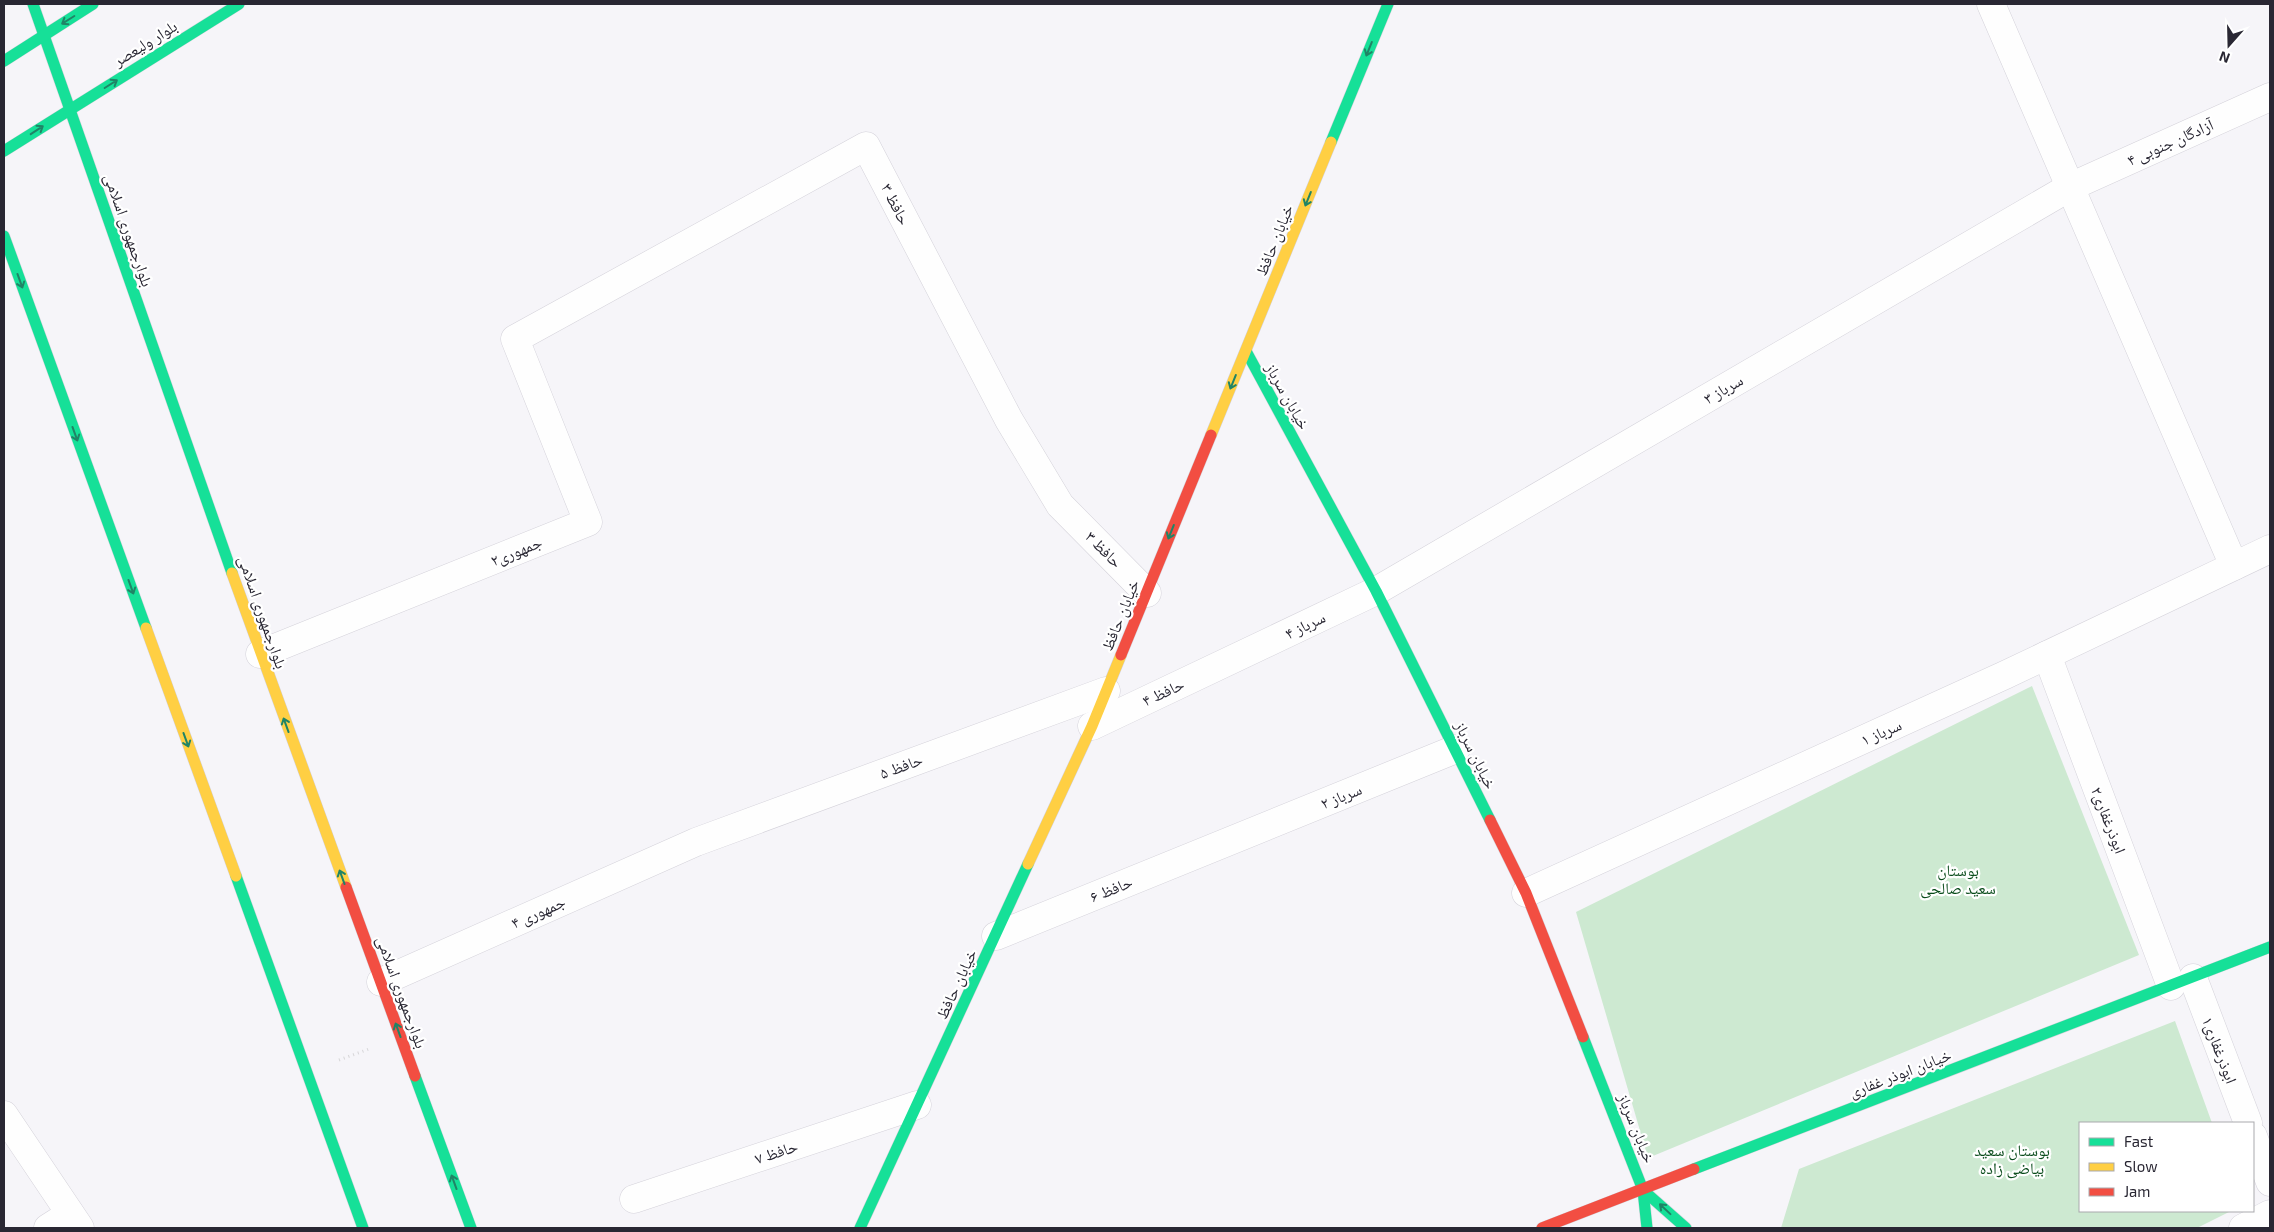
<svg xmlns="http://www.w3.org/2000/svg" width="2274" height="1232" font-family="'Exo 2','Noto Naskh Arabic',sans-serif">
	<rect width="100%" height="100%" fill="#f6f5f9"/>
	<g fill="#cde9d1">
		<path d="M2032,686l107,269 -491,203 -72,-246z"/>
		<path d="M2175,1021l37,102h-132v88h151l-34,17h-416l18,-59z"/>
	</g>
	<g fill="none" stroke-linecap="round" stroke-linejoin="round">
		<defs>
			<g id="street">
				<path d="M1991,4l243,562"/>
				<path d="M260,654l328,-132 -73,-183 351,-193 143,274 51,85 87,88"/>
				<path d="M2047,655l124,331"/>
				<path d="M1092,726l284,-135 694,-404 200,-90"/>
				<path d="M1526,893l479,-218 265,-126"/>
				<path d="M996,936l460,-187"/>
				<path d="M2193,978l55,145"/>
				<path d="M381,982l315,-140 410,-151"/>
				<path d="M4,1115l76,113"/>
				<path d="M2253,1136l17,46"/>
				<path d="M634,1199l283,-94"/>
				<path d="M48,1228l22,-14"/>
				<path d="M2243,1228l27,-14"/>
			</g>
			<g id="fast">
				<path d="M33,4l199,569"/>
				<path d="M4,61l89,-57"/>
				<path d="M1331,142l57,-138"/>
				<path d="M4,151l235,-147"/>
				<path d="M4,236l142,392"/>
				<path d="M1246,351l130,240 114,229"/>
				<path d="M236,876l127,352"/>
				<path d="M1583,1037l60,153 4,38"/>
				<path d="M415,1076l56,152"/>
				<path d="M1694,1169l576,-222"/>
				<path d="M1643,1190l43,38"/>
				<path d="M860,1228l168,-364"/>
			</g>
			<g id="slow">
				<path d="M1211,435l120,-293"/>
				<path d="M232,573l114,314"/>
				<path d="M146,628l90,248"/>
				<path d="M1028,864l64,-138 29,-71"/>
			</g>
			<g id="jam">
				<path d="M1121,655l90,-220"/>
				<path d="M1490,820l36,73 57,144"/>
				<path d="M346,887l69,189"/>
				<path d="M1542,1228l152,-59"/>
			</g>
		</defs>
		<use href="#street" stroke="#d4d2da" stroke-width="29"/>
		<use href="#fast" stroke="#d4d2da" stroke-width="12"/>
		<use href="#slow" stroke="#d4d2da" stroke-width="12"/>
		<use href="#jam" stroke="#d4d2da" stroke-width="12"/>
		<path stroke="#d7d6d8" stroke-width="3" stroke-dasharray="1 4" stroke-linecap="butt" d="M339,1060l30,-11"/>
		<use href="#street" stroke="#fefefe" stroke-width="28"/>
		<use href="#fast" stroke="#16e098" stroke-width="11"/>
		<use href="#slow" stroke="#ffcf43" stroke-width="11"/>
		<use href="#jam" stroke="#f24e42" stroke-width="11"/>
	</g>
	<defs><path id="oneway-shaft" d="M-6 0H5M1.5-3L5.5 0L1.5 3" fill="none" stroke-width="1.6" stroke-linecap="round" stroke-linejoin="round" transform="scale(1.25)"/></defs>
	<g stroke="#208466">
		<use href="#oneway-shaft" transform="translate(68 20) rotate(148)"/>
		<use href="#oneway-shaft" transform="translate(1369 49) rotate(112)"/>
		<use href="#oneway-shaft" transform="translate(111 84) rotate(-32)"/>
		<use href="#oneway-shaft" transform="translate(37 130) rotate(-33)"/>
		<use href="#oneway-shaft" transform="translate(1308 199) rotate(112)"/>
		<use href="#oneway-shaft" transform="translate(20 281) rotate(70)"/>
		<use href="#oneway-shaft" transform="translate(1233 382) rotate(112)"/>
		<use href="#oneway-shaft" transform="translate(75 434) rotate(70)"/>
		<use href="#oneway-shaft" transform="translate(1171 532) rotate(112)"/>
		<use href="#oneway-shaft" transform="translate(131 587) rotate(70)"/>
		<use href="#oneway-shaft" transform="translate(286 725) rotate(-110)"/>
		<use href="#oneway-shaft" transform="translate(186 740) rotate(70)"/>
		<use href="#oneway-shaft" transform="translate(342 877) rotate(-110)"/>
		<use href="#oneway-shaft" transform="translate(398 1030) rotate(-110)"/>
		<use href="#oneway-shaft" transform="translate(454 1182) rotate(-110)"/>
		<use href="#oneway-shaft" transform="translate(1665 1209) rotate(-137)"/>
	</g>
	<g text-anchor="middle" stroke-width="4.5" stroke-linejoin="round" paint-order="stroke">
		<g font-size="16" fill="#292733" stroke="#fff">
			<text transform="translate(145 43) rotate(-32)" y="6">بلوار ولیعصر</text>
			<text transform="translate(2170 142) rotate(-24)" y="6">آزادگان جنوبی ۴</text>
			<text transform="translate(896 204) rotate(63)" y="6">حافظ ۳</text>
			<text transform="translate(129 230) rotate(71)" y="6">بلوارجمهوری اسلامی</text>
			<text transform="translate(1274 240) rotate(-68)" y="6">خیابان حافظ</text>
			<text transform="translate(1723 389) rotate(-30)" y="6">سرباز ۳</text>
			<text transform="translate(1288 396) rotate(61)" y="6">خیابان سرباز</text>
			<text transform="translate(1104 549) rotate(45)" y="6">حافظ ۳</text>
			<text transform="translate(516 551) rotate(-22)" y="6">جمهوری۲</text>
			<text transform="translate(263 612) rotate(71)" y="6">بلوارجمهوری اسلامی</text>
			<text transform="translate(1120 615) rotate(-68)" y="6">خیابان حافظ</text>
			<text transform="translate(1305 625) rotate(-26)" y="6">سرباز ۴</text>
			<text transform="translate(1163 692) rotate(-25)" y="6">حافظ ۴</text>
			<text transform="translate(1881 732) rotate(-24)" y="6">سرباز ۱</text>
			<text transform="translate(1476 755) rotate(64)" y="6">خیابان سرباز</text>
			<text transform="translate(901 766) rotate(-20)" y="6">حافظ ۵</text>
			<text transform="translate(1341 796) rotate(-22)" y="6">سرباز ۲</text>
			<text transform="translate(2109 820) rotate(69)" y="6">ابوذرغفاری۲</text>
			<text transform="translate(1111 889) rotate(-22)" y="6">حافظ ۶</text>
			<text transform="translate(538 912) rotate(-24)" y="6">جمهوری ۴</text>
			<text transform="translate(956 984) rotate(-65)" y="6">خیابان حافظ</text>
			<text transform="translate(402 992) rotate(70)" y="6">بلوارجمهوری اسلامی</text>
			<text transform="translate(2220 1050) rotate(69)" y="6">ابوذرغفاری۱</text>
			<text transform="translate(1900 1073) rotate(-21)" y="6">خیابان ابوذر غفاری</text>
			<text transform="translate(1637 1128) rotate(68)" y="6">خیابان سرباز</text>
			<text transform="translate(776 1152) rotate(-18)" y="6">حافظ ۷</text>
		</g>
		<g font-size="16" fill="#084b1a" stroke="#fff">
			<text x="1958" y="876">بوستان<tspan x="1958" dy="18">سعید صالحی</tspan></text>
			<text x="2012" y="1156">بوستان سعید<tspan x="2012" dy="18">بیاضی زاده</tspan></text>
		</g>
	</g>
	<rect width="2274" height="1232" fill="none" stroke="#292733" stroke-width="10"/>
	<rect x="2079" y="1122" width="175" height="90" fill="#ffffff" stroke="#a9a9ad"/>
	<rect x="2089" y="1138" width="25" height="8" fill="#16e098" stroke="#a9a9ad"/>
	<text x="2124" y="1147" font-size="15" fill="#292733">Fast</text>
	<rect x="2089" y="1163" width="25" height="8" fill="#ffcf43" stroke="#a9a9ad"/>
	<text x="2124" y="1172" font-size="15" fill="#292733">Slow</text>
	<rect x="2089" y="1188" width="25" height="8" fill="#f24e42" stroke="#a9a9ad"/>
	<text x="2124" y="1197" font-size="15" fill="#292733">Jam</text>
	<g transform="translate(2229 45) rotate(200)" stroke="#ffffff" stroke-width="4" paint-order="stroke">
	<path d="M0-4L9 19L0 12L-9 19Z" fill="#292733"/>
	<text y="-8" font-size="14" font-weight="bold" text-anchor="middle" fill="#292733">N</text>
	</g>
</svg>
